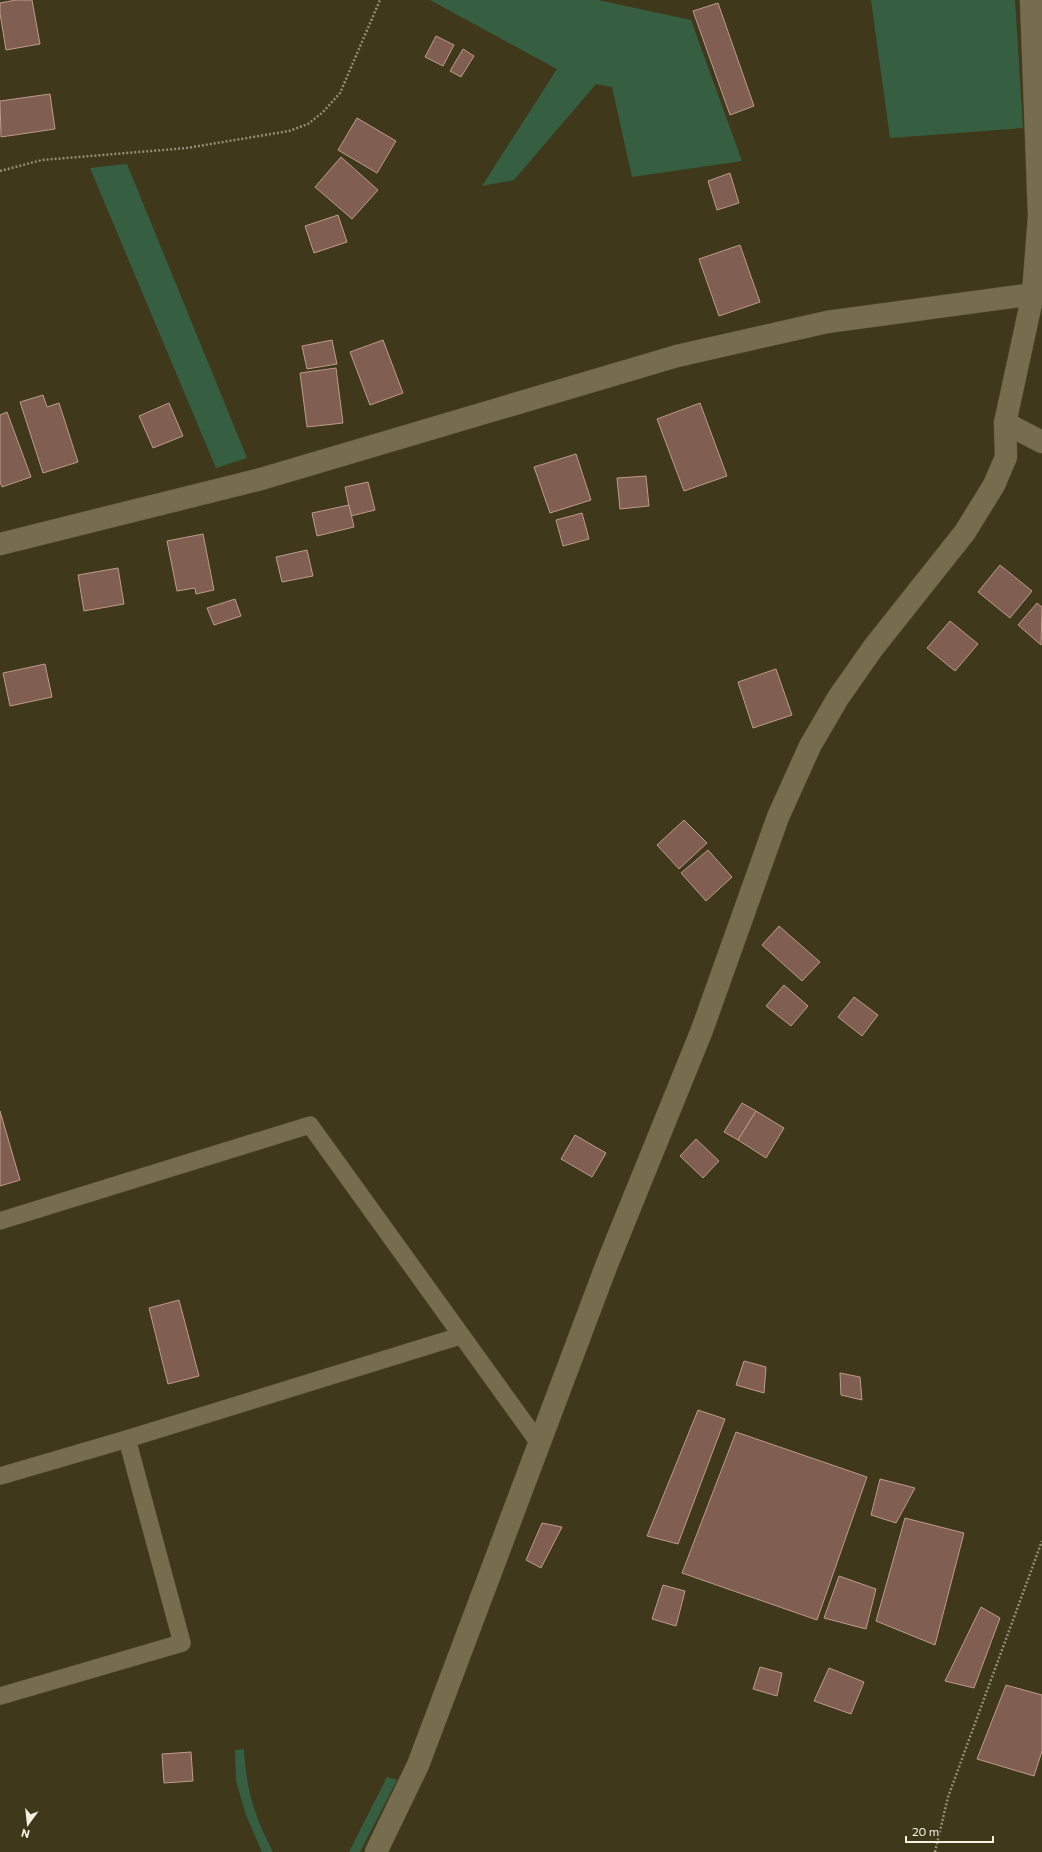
<svg xmlns="http://www.w3.org/2000/svg" width="1042" height="1852" font-family="Commissioner,sans-serif">
	<rect width="100%" height="100%" fill="#3f381a"/>
	<g fill="#365f42">
		<path d="M430,0h168l93,20 51,141 -110,16 -20,-90 -16,-3 -82,96 -32,6 75,-117z"/>
		<path d="M871,0h144l8,128 -133,10z"/>
		<path d="M127,164l120,294 -31,10 -126,-300z"/>
		<path d="M244,1749c2,40 10,67 29,103h-11l-16,-37 -10,-34 -1,-31z"/>
		<path d="M387,1777l10,3 -37,72h-11z"/>
	</g>
	<g fill="#805f52" stroke="#be9b8c">
		<path d="M16,0h16l8,44 -34,6 -6,-37v-10z"/>
		<path d="M718,3l36,103 -24,9 -37,-104z"/>
		<path d="M436,36l18,9 -11,21 -18,-9z"/>
		<path d="M463,49l11,7 -13,21 -11,-6z"/>
		<path d="M50,94l5,35 -54,8 -1,-36z"/>
		<path d="M357,118l39,23 -19,32 -39,-23z"/>
		<path d="M341,157l37,33 -26,29 -37,-32z"/>
		<path d="M730,173l9,30 -22,7 -9,-29z"/>
		<path d="M338,215l9,27 -33,11 -9,-27z"/>
		<path d="M740,245l20,57 -41,14 -20,-57z"/>
		<path d="M332,340l5,24 -30,5 -5,-23z"/>
		<path d="M383,340l20,53 -33,12 -20,-53z"/>
		<path d="M336,368l7,55 -36,4 -7,-54z"/>
		<path d="M43,395l4,12 12,-4 19,59 -35,11 -23,-71z"/>
		<path d="M169,403l14,33 -30,12 -14,-32z"/>
		<path d="M700,403l27,73 -43,15 -27,-72z"/>
		<path d="M7,412l24,65 -29,10 -2,-5v-67z"/>
		<path d="M576,454l15,46 -41,13 -16,-46z"/>
		<path d="M646,476l3,30 -29,3 -3,-31z"/>
		<path d="M368,482l7,28 -24,6 -6,-29z"/>
		<path d="M349,505l5,22 -37,9 -5,-23z"/>
		<path d="M582,513l7,26 -26,7 -7,-26z"/>
		<path d="M203,534l11,56 -18,4 -1,-6 -18,3 -10,-50z"/>
		<path d="M307,550l6,26 -31,6 -6,-25z"/>
		<path d="M1000,565l32,26 -22,27 -32,-26z"/>
		<path d="M118,568l6,36 -40,7 -6,-36z"/>
		<path d="M235,599l6,17 -27,9 -7,-17z"/>
		<path d="M1037,603l5,4 -1,38 -23,-20z"/>
		<path d="M950,621l28,23 -23,27 -28,-23z"/>
		<path d="M45,664l7,33 -42,9 -7,-33z"/>
		<path d="M776,669l16,46 -39,13 -15,-46z"/>
		<path d="M684,820l23,23 -28,26 -22,-24z"/>
		<path d="M708,850l24,27 -26,24 -25,-28z"/>
		<path d="M779,926l41,36 -18,19 -40,-36z"/>
		<path d="M784,985l24,21 -17,20 -25,-20z"/>
		<path d="M854,997l24,18 -16,21 -24,-19z"/>
		<path d="M742,1103l14,8 -18,29 -14,-8z"/>
		<path d="M0,1111l20,69 -20,6z"/>
		<path d="M756,1111l28,17 -18,30 -28,-18z"/>
		<path d="M575,1135l31,18 -14,24 -31,-18z"/>
		<path d="M696,1139l23,22 -16,17 -23,-22z"/>
		<path d="M179,1300l20,76 -31,8 -19,-76z"/>
		<path d="M744,1361l22,6 -2,26 -28,-8z"/>
		<path d="M840,1373l20,4 2,23 -21,-5z"/>
		<path d="M698,1410l27,9 -47,125 -31,-8z"/>
		<path d="M736,1432l131,45 -50,143 -135,-47z"/>
		<path d="M880,1479l35,9 -19,35 -25,-8z"/>
		<path d="M905,1518l59,15 -29,112 -59,-24z"/>
		<path d="M542,1523l20,4 -21,41 -15,-8z"/>
		<path d="M839,1576l37,13 -10,40 -42,-11z"/>
		<path d="M663,1585l22,6 -9,35 -24,-7z"/>
		<path d="M981,1607l19,11 -26,70 -29,-7z"/>
		<path d="M760,1667l22,6 -5,23 -24,-7z"/>
		<path d="M829,1668l35,14 -13,32 -37,-13z"/>
		<path d="M1006,1685l36,10v56l-8,25 -57,-17z"/>
		<path d="M191,1752l2,29 -29,2 -2,-29z"/>
	</g>
	<g fill="none" stroke-linecap="round" stroke-linejoin="round">
		<defs>
			<g id="service">
				<path d="M0,1221l310,-96 229,318"/>
				<path d="M0,1476l127,-37 333,-103"/>
				<path d="M0,1696l182,-53 -55,-204"/>
			</g>
			<g id="minor">
				<path d="M1005,423l37,19"/>
				<path d="M0,544l261,-65 416,-123 150,-34 206,-28"/>
				<path d="M376,1852l42,-87 189,-501 95,-234 76,-213 32,-71 28,-48 35,-50 92,-116 29,-47 12,-28 -1,-34 28,-129 6,-78 -8,-216"/>
			</g>
		</defs>
		<use href="#service" stroke="#5c563b" stroke-width="18"/>
		<use href="#minor" stroke="#5c563b" stroke-width="23"/>
		<g stroke="#928d75" stroke-width="2.5" stroke-dasharray="2 2" stroke-linecap="butt">
			<path d="M0,171l42,-11 145,-12 102,-17 19,-7 15,-12 17,-19 40,-93"/>
			<path d="M935,1852l13,-55 94,-256"/>
		</g>
		<use href="#service" stroke="#756d4d" stroke-width="17"/>
		<use href="#minor" stroke="#756d4d" stroke-width="22"/>
	</g>
	<g transform="translate(28 1824) rotate(195)" stroke="#3f381a" stroke-width="3" paint-order="stroke">
	<path d="M0-3L7 15L0 10L-7 15Z" fill="#f5f1e0"/>
	<text y="-6" font-size="11" font-weight="bold" text-anchor="middle" fill="#f5f1e0">N</text>
	</g>
	<path d="M906 1836v6h87v-6" fill="none" stroke="#f5f1e0" stroke-width="2"/>
	<text x="912" y="1836" font-size="12" fill="#f5f1e0" stroke="#3f381a" stroke-width="3" paint-order="stroke">20 m</text>
</svg>
